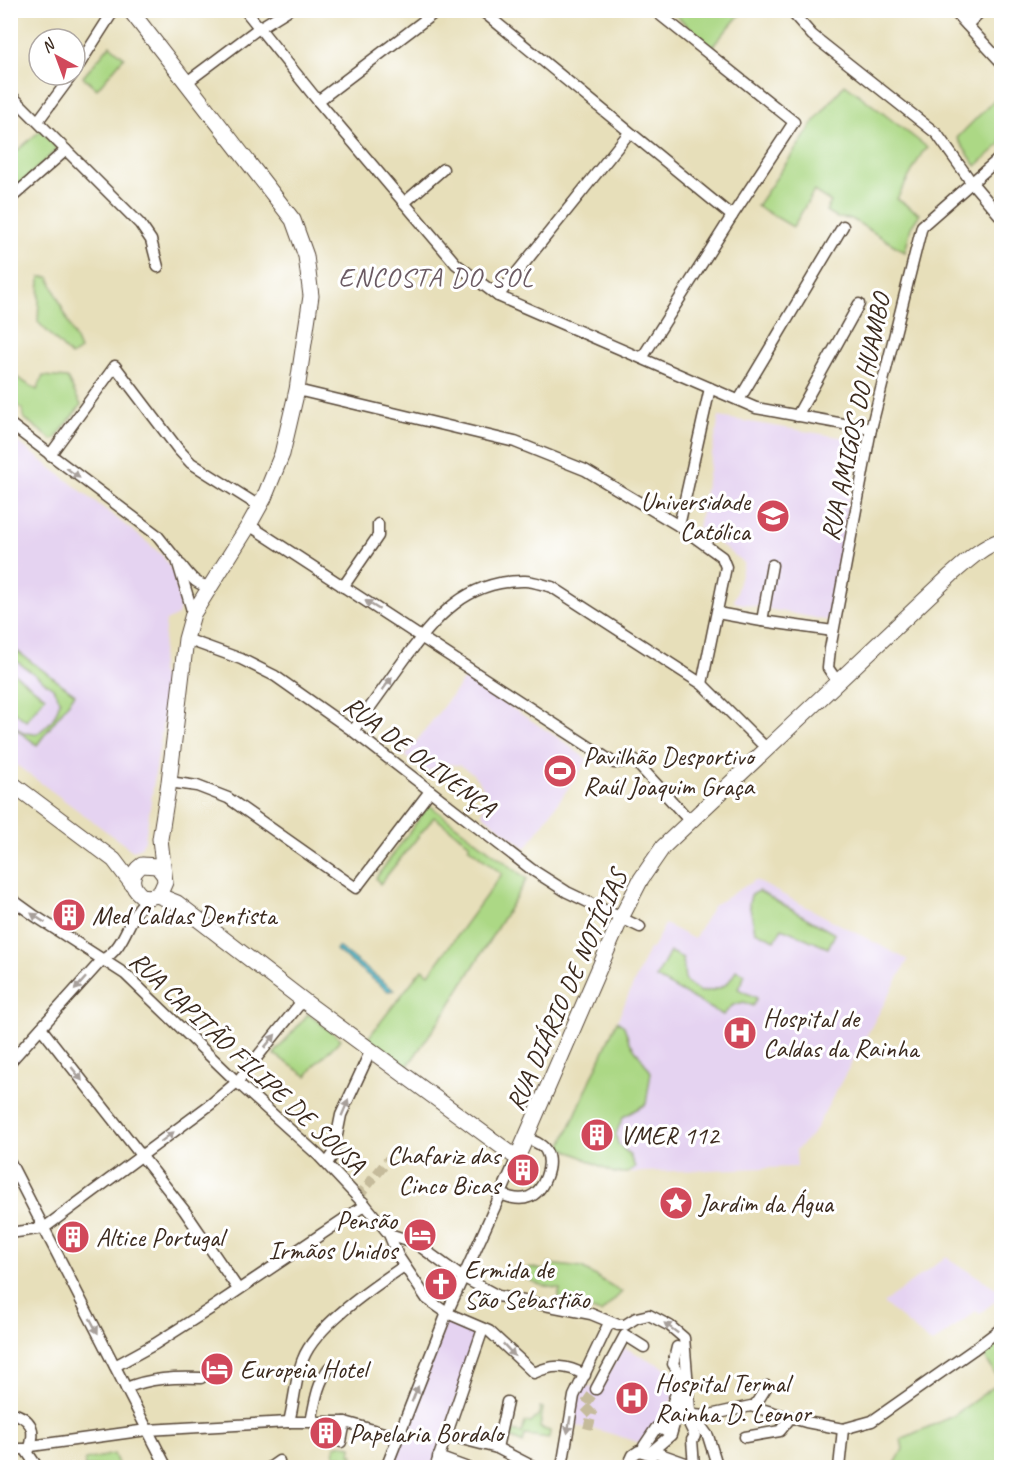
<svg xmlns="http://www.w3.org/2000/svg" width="1012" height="1478" font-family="Caveat,sans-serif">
	<rect width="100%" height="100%" fill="#fff"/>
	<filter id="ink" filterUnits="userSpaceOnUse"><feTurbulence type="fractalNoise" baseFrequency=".0167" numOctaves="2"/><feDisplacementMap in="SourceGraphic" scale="12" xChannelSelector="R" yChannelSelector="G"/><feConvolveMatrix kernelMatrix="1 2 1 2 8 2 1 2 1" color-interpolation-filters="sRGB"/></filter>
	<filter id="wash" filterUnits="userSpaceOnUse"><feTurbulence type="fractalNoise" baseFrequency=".008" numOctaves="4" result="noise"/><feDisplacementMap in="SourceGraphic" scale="24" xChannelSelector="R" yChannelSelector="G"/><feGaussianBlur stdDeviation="1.35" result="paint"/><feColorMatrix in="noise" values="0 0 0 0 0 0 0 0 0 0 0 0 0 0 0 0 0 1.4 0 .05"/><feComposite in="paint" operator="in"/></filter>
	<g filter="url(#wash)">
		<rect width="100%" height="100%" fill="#e7dfba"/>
		<g fill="#e5d3f1">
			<path d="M719,417l139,23 -28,181 -96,-19 10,-39 -46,-35z"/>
			<path d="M10,436l132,102 21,18 11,18 6,32 -2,9 -12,6 -6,51 8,18 -23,150 -4,7 -8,4 -122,-90z"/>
			<path d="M465,678l95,61 28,21 -62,88 -44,-34 3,-13 -3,-16 -10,-12 -13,-8 -15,-1 -19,8 -20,-16z"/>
			<path d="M755,880l153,80 -96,175 -16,15 1,17 -183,6 -53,-26 88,-198h3l13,-25 29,15 19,-33z"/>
			<path d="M946,1257l55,34v6l-21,16 -4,-2 -44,33 -49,-41z"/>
			<path d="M448,1317l32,13 -47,137 -44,1z"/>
			<path d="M623,1347l57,28 -18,54 -18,15 -45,-14 -30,-5 14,-40 16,4z"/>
		</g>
		<g fill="#acd885" stroke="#748152" stroke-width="1.5">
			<path d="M671,11h72l-31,36z"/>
			<path d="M110,45l14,12 -27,32 -14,-12z"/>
			<path d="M845,84l83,64 -6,5 -25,46 23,15 -9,13 -6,25 -53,-33 -15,-1 -11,-7 5,-9 -17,-11 -21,36 -36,-21 58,-85z"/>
			<path d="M1001,93v51l-25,22 -19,-28z"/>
			<path d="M41,130l16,19 -46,44 -1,-36z"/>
			<path d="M40,277h9l31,73 -9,6 -33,-34z"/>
			<path d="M10,361l4,5 2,11 21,13 6,-14 24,2 14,27 -26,34 -3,1 -28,-22 -2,-9 -11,-9z"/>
			<path d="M10,646l65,48 -38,51 -26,-20v-3l12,11 14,1c14,-11 19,-16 23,-34l-7,-12 -42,-31z"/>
			<path d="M11,671l34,26 -19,24 -15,-12z"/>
			<path d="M429,805l98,74 -79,129 -41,59 -39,-29 54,-69 7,5 73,-100 -34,-27 2,-3 -36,-27 -54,67 -4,-6z"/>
			<path d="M759,891l76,43 -7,14 -46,-20 -7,12 -20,-9 -6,-27 2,-9z"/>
			<path d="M670,952l13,6 2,23 15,11c18,-2 28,-4 36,-22l9,4 -7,15 19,9 -4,8 -9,-4 -11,3 -10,10 -67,-37z"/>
			<path d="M308,1014l33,25 -26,26 -8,11 -33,-22z"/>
			<path d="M617,1021l7,5 5,15 22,31 -5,32 -23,13 -7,17 2,10 11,10 6,13 -7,6h-14l-53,-26z"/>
			<path d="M549,1264l33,4 40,24 -21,21 -30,-9 -14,-1 3,-14 -20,-4 -17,-8 6,-10 18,4z"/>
			<path d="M1001,1338v129l-93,1 -13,-4 8,-15 -2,-10 52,-23 47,-34 -18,-30z"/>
			<path d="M540,1407l3,1 -3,20 10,3 -1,7 -24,-3 -2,8 -13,-6 2,-6 10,2 3,-11 6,1 8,-8z"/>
			<path d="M342,1444l10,2 -2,8 3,1 -1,12h-12l2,-10 -8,-1 1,-10z"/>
			<path d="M114,1454l4,10 -3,3h-30v-7z"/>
		</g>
		<path fill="#4cb7c8" stroke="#447073" stroke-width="1.5" d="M338,947l56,43 -6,1 -52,-41z"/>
	</g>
	<g filter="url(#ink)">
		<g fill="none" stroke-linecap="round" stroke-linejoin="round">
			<g stroke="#c5bb9b" stroke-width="10" stroke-dasharray="10 5" stroke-linecap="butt">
				<path d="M358,1197l31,-38"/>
				<path d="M588,1429l4,-15 -8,-8 12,-17"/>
			</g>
			<defs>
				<g id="street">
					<path d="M245,10l73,91 138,163 42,32 258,112 115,21"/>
					<path d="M481,10l251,206 -90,142"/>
					<path d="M654,10l140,112 -62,94"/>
					<path d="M790,10l22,25 125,99 35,49 30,35"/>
					<path d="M953,10l49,53"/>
					<path d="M967,25l15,-15"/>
					<path d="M75,71l39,-61"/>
					<path d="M187,82l72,-54 29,-18"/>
					<path d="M10,94l56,56"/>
					<path d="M318,101l120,-91"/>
					<path d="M38,121l34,-46"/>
					<path d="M10,199l56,-49 74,74 11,16 7,27"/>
					<path d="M404,203l39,-34"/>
					<path d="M498,296l131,-163"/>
					<path d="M297,390l218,52 70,28 94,56 43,31 4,10 -24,117"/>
					<path d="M739,400l104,-174"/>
					<path d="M797,416l62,-112"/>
					<path d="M10,424l147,111 20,25 16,54"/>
					<path d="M50,455l65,-89 63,83 13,14 68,43"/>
					<path d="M249,525l365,238 20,-3 55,60"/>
					<path d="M679,526l31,-138"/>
					<path d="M181,565c9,11 15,21 30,21"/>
					<path d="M343,587l35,-51v-12"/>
					<path d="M717,613l45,8 71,10"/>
					<path d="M762,621l10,-56"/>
					<path d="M186,639l55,20 34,17 78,55 178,138 36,23 73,35"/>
					<path d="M837,681l-9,-13 2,-19 41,-220 51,-203 80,-70"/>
					<path d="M353,731c17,-24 34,-47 51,-71 32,-43 62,-80 121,-79 8,0 18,4 27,6l150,97 64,64"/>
					<path d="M169,782l28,4 31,12 128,90 74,-97"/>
					<path d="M10,898l25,18 90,58 112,108 82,74 46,49 -155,104 -55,35 -40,22"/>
					<path d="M41,1028l143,182 54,79"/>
					<path d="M10,1062l92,-102c21,-11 24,-34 37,-52 3,-4 7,-8 10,-11"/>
					<path d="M10,1162l157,306"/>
					<path d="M327,1163l6,-8 8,-40 30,-65"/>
					<path d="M501,1194c9,4 19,7 28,3 14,-5 25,-32 17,-46 -3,-7 -13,-10 -20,-13"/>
					<path d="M363,1202l26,32 9,22 29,43 20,14 42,18 45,42c19,-9 33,-8 51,2"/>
					<path d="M10,1233l34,-5 167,-124 26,-22 66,-82"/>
					<path d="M389,1234l25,8 45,33 39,21 93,18 27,11h7l11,-7 13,-3 21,11 14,12 6,73 18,25 10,32"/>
					<path d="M126,1388c24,-10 49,-11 75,-10"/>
					<path d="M596,1389l29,-54 19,12"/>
					<path d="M683,1393l1,20 11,23 -3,4 2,26 -42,-15 19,-16z"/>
					<path d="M754,1407l13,-21"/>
					<path d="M10,1412c21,6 27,17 19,38"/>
					<path d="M694,1415l11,1 46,-10 55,16 37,7 29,-8 101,-71 29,-22"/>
					<path d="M289,1422c5,-19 7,-47 14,-63 13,-34 72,-73 101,-93"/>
					<path d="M311,1422c4,-19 6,-38 18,-54"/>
					<path d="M446,1435l51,13 31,16 10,4"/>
					<path d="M745,1437l35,-6 11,-14"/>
					<path d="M341,1442l4,-20"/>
					<path d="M31,1446l116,-16 142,-8h56l53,15"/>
					<path d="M644,1446l12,-18 7,2 17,-48v-8l-7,-10 4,-17"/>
					<path d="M497,1448l10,-46"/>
					<path d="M10,1449h15l13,19"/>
					<path d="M438,1457l30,11"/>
					<path d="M269,1468l10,-7"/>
					<path d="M386,1468l61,-155 70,-155"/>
					<path d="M435,1468l48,-139"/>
					<path d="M565,1468l-2,-7 11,-65 35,-73"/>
					<path d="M627,1468l6,-13 6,-4 13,4"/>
					<path d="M839,1468l4,-39"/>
				</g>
				<g id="secondary">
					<path d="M130,10l163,210 13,36 5,40 -14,94 -15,64 -18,44 -15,27 -56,89 -7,25 -17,143 -9,57 5,43 -4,9 -4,4 -8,2 -7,-1c-12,-9 -13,-22 0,-31l15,1 7,9"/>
					<path d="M10,782l104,78 18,24"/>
					<path d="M157,895l20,8 131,101 209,154 104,-240 20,-39 22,-32 287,-271c16,-14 31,-29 52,-36"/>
				</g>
			</defs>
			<use href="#street" stroke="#554535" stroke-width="13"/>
			<use href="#secondary" stroke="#554535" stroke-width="17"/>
			<use href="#street" stroke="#fff" stroke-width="10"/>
			<use href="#secondary" stroke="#fff" stroke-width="15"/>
		</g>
		<defs><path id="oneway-solid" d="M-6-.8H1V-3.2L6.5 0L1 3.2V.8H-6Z" transform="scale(1.5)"/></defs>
		<g fill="#a79f9a">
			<use href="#oneway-solid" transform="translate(73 473) rotate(37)"/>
			<use href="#oneway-solid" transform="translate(372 605) rotate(-148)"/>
			<use href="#oneway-solid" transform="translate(387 684) rotate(-54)"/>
			<use href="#oneway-solid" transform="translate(38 918) rotate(-146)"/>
			<use href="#oneway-solid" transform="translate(80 984) rotate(132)"/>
			<use href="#oneway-solid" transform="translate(270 1041) rotate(-50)"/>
			<use href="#oneway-solid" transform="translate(77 1074) rotate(52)"/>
			<use href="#oneway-solid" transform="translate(345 1108) rotate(-67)"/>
			<use href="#oneway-solid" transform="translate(167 1137) rotate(-37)"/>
			<use href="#oneway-solid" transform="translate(94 1326) rotate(62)"/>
			<use href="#oneway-solid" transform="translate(671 1328) rotate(-143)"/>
			<use href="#oneway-solid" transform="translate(509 1350) rotate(47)"/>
			<use href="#oneway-solid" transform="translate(415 1394) rotate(-68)"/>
			<use href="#oneway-solid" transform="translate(569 1425) rotate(100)"/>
		</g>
	</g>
	<defs>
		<symbol id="school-disc" viewBox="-11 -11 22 22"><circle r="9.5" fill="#d1495b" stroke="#fff"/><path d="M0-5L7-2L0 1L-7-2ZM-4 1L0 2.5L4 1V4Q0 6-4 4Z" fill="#fff"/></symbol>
		<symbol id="stadium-disc" viewBox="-11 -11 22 22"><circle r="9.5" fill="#d1495b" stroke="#fff"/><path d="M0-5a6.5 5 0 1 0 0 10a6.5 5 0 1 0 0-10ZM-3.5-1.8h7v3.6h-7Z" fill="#fff"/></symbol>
		<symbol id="building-disc" viewBox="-11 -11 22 22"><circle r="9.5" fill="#d1495b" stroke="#fff"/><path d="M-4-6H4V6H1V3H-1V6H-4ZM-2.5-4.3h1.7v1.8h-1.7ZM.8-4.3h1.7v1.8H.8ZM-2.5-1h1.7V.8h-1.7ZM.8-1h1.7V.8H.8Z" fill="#fff"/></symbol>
		<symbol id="hospital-disc" viewBox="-11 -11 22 22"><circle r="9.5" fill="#d1495b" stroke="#fff"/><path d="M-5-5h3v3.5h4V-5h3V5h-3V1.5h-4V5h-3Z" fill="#fff"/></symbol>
		<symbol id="sight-disc" viewBox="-11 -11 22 22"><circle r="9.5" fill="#d1495b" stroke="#fff"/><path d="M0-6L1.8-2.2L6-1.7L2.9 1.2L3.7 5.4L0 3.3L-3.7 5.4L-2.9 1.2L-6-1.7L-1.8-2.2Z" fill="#fff"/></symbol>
		<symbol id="hotel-disc" viewBox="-11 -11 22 22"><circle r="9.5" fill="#d1495b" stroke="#fff"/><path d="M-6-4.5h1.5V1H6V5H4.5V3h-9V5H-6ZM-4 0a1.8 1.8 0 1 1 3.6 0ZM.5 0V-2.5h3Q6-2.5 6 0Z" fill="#fff"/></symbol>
		<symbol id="church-disc" viewBox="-11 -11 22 22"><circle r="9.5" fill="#d1495b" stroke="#fff"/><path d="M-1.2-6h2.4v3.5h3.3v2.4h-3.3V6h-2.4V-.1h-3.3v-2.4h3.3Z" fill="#fff"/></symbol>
	</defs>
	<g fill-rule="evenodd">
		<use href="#school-disc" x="754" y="497" width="38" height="38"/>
		<use href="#stadium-disc" x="541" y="752" width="38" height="38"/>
		<use href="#building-disc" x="50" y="896" width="38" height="38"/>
		<use href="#hospital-disc" x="721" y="1014" width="38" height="38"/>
		<use href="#building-disc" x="578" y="1116" width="38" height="38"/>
		<use href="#building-disc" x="504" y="1151" width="38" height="38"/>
		<use href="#sight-disc" x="657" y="1184" width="38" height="38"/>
		<use href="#hotel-disc" x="401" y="1216" width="38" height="38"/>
		<use href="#building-disc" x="54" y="1218" width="38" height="38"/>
		<use href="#church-disc" x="422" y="1265" width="38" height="38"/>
		<use href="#hotel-disc" x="198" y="1350" width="38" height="38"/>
		<use href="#hospital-disc" x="613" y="1379" width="38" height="38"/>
		<use href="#building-disc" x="307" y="1414" width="38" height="38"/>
	</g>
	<g text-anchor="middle" stroke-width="6" stroke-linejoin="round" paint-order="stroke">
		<g font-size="26" fill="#3b2a1e" stroke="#fff">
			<text transform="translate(855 417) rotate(-78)" y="9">RUA AMIGOS DO HUAMBO</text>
			<text transform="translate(420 756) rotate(37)" y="9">RUA DE OLIVENÇA</text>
			<text transform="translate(566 990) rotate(-66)" y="9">RUA DIÁRIO DE NOTÍCIAS</text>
			<text transform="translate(248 1062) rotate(43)" y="9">RUA CAPITÃO FILIPE DE SOUSA</text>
		</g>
		<g font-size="26" fill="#3b2a1e" stroke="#fff" text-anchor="start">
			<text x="750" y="510" text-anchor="end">Universidade<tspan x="750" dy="30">Católica</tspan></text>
			<text x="583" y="765">Pavilhão Desportivo<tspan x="583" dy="30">Raúl Joaquim Graça</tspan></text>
			<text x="92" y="924">Med Caldas Dentista</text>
			<text x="763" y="1027">Hospital de<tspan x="763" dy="30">Caldas da Rainha</tspan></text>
			<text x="620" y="1144">VMER 112</text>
			<text x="500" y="1164" text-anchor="end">Chafariz das<tspan x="500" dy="30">Cinco Bicas</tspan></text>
			<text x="699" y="1212">Jardim da Água</text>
			<text x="397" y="1229" text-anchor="end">Pensão<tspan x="397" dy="30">Irmãos Unidos</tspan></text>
			<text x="96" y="1246">Altice Portugal</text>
			<text x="464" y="1278">Ermida de<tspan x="464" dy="30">São Sebastião</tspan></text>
			<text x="240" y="1378">Europeia Hotel</text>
			<text x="655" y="1392">Hospital Termal<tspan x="655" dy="30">Rainha D. Leonor</tspan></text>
			<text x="349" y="1442">Papelaria Bordalo</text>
		</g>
		<g font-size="27" letter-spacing="1.5" fill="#6b5b63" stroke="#fff">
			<text x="436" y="286">ENCOSTA DO SOL</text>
		</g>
	</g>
	<rect width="1012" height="1478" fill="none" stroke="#fff" stroke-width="36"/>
	<g transform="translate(57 57) rotate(319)"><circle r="28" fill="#ffffff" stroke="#b1aaa5" stroke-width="1.5"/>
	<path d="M0-4.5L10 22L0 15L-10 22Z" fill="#d1495b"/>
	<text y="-9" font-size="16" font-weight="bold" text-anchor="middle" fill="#3b2a1e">N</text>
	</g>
</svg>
